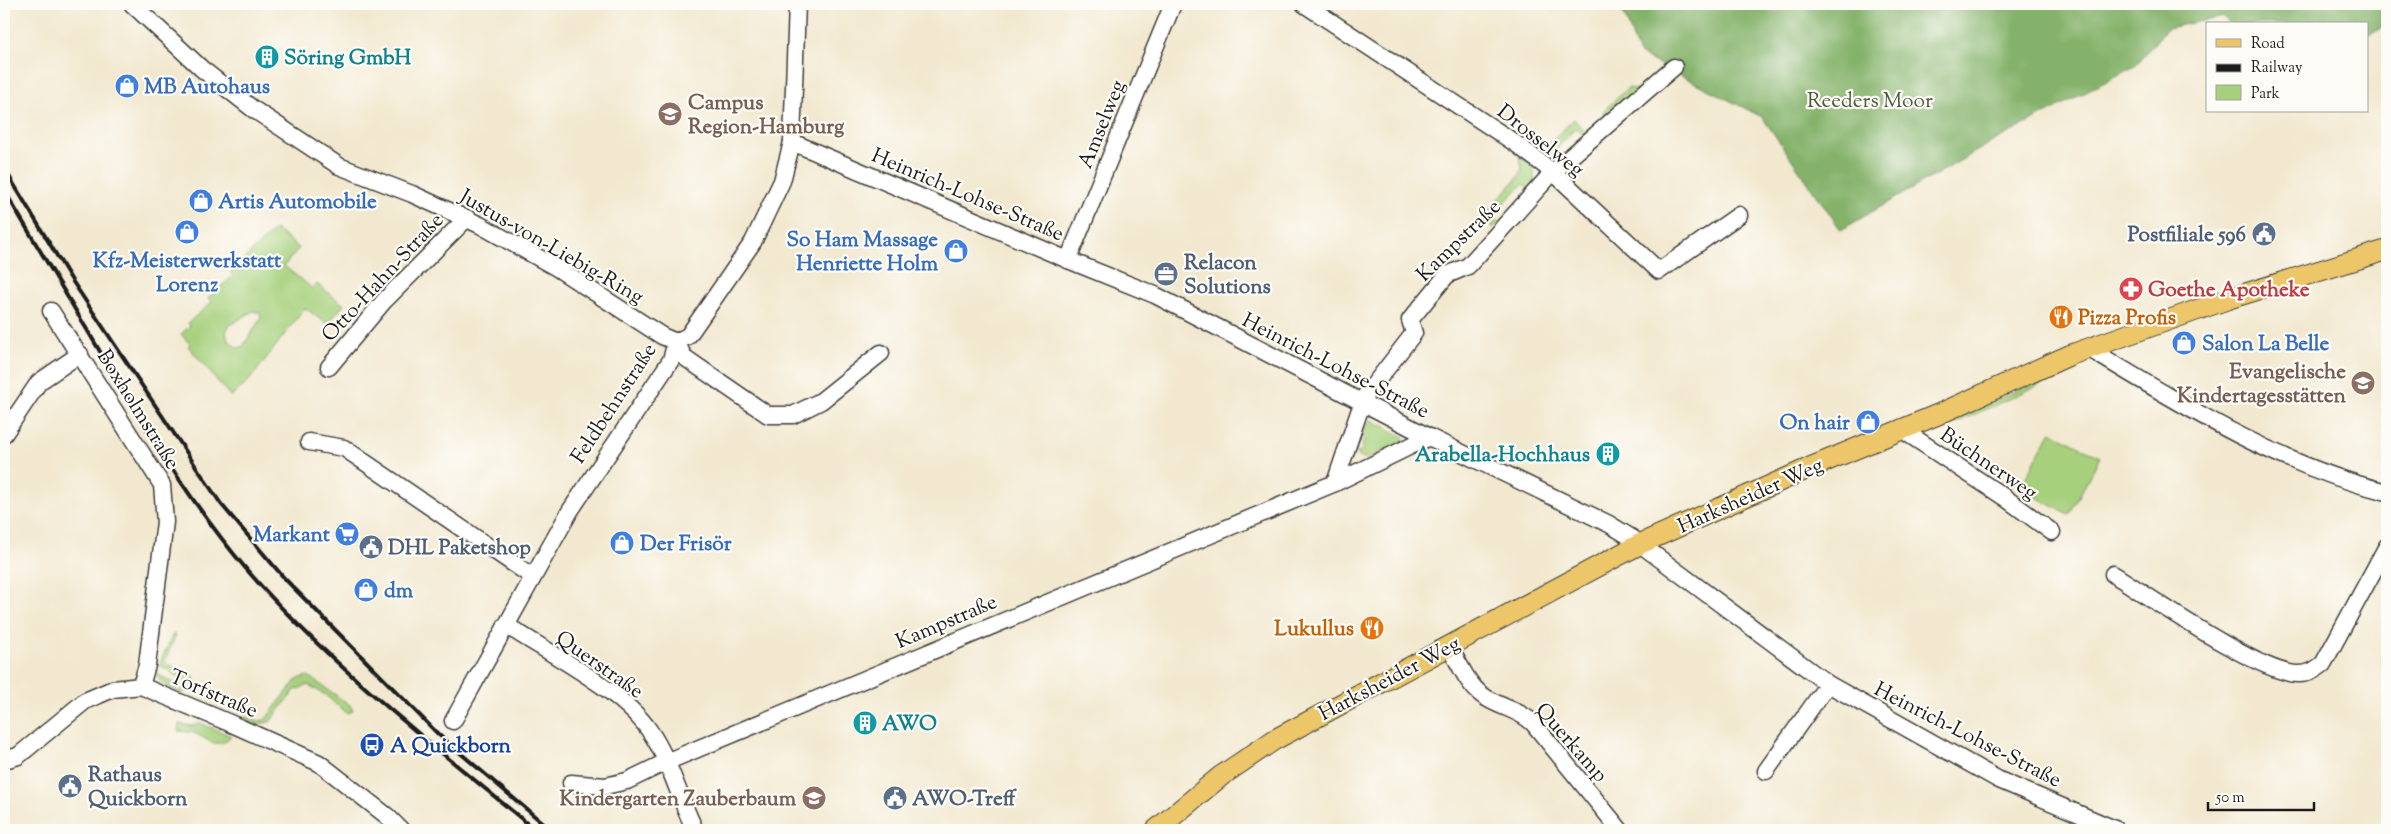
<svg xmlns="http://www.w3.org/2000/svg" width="2391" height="834" font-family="'Sorts Mill Goudy',serif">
	<rect width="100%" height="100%" fill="#fdfcf7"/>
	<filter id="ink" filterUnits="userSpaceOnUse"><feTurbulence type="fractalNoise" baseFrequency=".02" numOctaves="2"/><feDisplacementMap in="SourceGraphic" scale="10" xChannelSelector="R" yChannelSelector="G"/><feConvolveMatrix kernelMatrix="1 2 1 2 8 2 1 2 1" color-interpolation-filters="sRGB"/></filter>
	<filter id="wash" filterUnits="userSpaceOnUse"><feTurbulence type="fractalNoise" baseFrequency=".0096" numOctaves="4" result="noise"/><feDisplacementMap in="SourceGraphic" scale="20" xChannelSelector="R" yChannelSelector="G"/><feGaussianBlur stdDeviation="1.12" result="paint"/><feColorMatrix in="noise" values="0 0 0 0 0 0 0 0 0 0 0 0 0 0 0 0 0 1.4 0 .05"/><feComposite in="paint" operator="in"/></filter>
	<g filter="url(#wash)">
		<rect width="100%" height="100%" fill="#f2e8cf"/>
		<g fill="#a6d07b" stroke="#61764c" fill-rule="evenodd">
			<path d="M1628,88l12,2 -31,30 -5,-3 -1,-6z"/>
			<path d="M1574,119l13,15 -3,2 -8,-8 -21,22 8,7 -7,5 -8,-6v-12z"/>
			<path d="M1519,156l15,9v21l-5,3 -6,-5 -31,31 7,8 -6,5 -12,-9 38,-43 3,-8z"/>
			<path d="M275,229l24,19 -15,18 29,23 4,-5 27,21 -17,19 -22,-16 -57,74 -17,15 -43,-51 2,-2 -9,-10 9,-8 -2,-3 24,-21 -4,-4 25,-22 -3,-3zM253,311l7,2 1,5 -18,28 -5,2 -10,-8 -2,-9 4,-6z"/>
			<path d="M2058,372l8,1 -139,63 -7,-2z"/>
			<path d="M1371,420l33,17 -1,4 -36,18 -7,-1 -3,-6h4l3,-14 -3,-5z"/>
			<path d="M2051,431l49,26 -31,58 -49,-27z"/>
			<path d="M173,634l3,1 -12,28 31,14 -3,8c-13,-5 -20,-14 -33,-20z"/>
			<path d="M156,673l31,18 -5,2c-12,-4 -21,-8 -26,-20z"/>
			<path d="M308,676l42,29 3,6 -6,2 -23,-19 -16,-9 -13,5 -25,32 -15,3 -13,-5 3,-3 12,4 8,-1 32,-41z"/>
			<path d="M200,723l31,13c-14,15 -23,3 -37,-3 -5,-2 -11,-1 -16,-2l1,-7 14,2z"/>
		</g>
		<path fill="#84b26b" stroke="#506744" d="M1620,4h767v21l-20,10v-11h-137l-7,-7 -56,11 -32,38 -141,75 -153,89 -79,-113 -123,-63z"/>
	</g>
	<g filter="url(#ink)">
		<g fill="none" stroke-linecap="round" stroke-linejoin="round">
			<defs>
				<g id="minor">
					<path d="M132,4l70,65 51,40 86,57 73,28 68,31 77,43 105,68 14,6"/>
					<path d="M1304,4l211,139 38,29 106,99 80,-56"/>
					<path d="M792,142l276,118 87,35 274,142 180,87 23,14 196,146 171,96 118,50"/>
					<path d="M1068,260l105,-256"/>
					<path d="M51,311l111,174 3,37 -18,143 -6,21"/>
					<path d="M676,342l12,-6 65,-94 29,-61 10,-39 5,-138"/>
					<path d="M676,342l8,15 84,58h25l28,-14 60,-48"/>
					<path d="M2088,348c94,57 191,118 299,144"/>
					<path d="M329,367l55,-66 83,-83"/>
					<path d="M1901,429l103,68 48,35"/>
					<path d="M4,434l35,-52 41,-28"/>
					<path d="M309,442l35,6 189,129"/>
					<path d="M1335,483l24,-71 6,-9 1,-8 48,-62 -4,-13 37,-45 21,-9 85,-94 121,-105"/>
					<path d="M2113,574c37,23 148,101 186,100 10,0 16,-4 24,-10l64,-118"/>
					<path d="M506,625c42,28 115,64 143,105 21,30 30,68 46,100"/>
					<path d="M1449,647c10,15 18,37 33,48 15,12 37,14 51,28l87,107"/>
					<path d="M453,721l117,-210 101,-151 5,-18"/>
					<path d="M4,760l14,-4 67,-55 28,-12 28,-3 91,38 87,39 68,53 14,14"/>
					<path d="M1766,771l62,-87"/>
					<path d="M571,783l34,3 22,-5 39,-19 669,-279 94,-46"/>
				</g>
				<path id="major" d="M1156,830l65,-54 53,-36 366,-196 169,-76 130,-54 131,-59 161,-57 156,-48"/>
			</defs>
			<use href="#minor" stroke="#3c3b37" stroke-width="19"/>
			<use href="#major" stroke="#3c3b37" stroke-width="22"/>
			<use href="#minor" stroke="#fff" stroke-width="16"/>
			<use href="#major" stroke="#ecc669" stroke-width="20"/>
			<g stroke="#1c1c1c" stroke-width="4">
				<path d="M4,168l67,111 150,225 64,75 154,156 112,95"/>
				<path d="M4,190c38,63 76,128 114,192 39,65 80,130 129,188 84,97 190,178 288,260"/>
			</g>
		</g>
	</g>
	<defs>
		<symbol id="building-disc" viewBox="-11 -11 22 22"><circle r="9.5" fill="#0f9aa8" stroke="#fdfcf7"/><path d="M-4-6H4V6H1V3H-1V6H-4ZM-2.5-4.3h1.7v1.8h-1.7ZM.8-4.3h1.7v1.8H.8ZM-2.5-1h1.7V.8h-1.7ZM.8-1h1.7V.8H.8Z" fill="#fff"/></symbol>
		<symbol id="shop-disc" viewBox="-11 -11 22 22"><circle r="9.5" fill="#3f7fe0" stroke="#fdfcf7"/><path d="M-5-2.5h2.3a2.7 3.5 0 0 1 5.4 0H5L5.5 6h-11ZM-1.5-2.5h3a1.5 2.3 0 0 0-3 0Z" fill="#fff"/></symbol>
		<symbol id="school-disc" viewBox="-11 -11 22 22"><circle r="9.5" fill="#8d6e63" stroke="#fdfcf7"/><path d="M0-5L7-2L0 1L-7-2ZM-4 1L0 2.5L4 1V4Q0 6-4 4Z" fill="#fff"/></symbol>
		<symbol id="civic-disc" viewBox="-11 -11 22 22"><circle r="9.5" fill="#5c6f8a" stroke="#fdfcf7"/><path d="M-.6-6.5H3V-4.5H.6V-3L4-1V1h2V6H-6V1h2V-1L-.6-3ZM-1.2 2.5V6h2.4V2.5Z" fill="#fff"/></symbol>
		<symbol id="office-disc" viewBox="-11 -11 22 22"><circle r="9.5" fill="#5c6f8a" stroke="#fdfcf7"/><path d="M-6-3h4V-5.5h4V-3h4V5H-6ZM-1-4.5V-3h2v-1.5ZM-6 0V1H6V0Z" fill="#fff"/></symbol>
		<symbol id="pharmacy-disc" viewBox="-11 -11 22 22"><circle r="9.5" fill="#e0444e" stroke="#fdfcf7"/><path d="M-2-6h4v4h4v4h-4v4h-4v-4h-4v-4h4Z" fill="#fff"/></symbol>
		<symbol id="restaurant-disc" viewBox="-11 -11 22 22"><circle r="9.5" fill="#e8710a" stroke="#fdfcf7"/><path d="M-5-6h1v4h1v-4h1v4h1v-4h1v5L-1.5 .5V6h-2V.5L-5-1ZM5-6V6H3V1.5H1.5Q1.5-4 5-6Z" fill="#fff"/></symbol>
		<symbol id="supermarket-disc" viewBox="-11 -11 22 22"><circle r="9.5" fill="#3f7fe0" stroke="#fdfcf7"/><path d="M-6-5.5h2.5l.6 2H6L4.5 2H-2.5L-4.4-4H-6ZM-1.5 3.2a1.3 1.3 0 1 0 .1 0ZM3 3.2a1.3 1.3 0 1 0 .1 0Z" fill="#fff"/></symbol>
		<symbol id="bus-disc" viewBox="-11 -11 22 22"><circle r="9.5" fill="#1a4fb4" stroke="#fdfcf7"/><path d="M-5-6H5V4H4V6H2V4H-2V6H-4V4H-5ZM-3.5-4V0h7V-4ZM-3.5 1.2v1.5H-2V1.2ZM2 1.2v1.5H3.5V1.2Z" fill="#fff"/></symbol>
	</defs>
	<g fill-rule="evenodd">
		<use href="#building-disc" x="253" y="43" width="28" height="28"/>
		<use href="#shop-disc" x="113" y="72" width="28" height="28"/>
		<use href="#school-disc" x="656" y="100" width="28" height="28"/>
		<use href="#shop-disc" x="187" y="187" width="28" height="28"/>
		<use href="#shop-disc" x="173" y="218" width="28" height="28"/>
		<use href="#civic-disc" x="2250" y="220" width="28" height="28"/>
		<use href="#shop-disc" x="942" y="237" width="28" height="28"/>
		<use href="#office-disc" x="1152" y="260" width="28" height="28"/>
		<use href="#pharmacy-disc" x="2117" y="275" width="28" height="28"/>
		<use href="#restaurant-disc" x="2047" y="303" width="28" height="28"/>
		<use href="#shop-disc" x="2170" y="329" width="28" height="28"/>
		<use href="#school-disc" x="2349" y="369" width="28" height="28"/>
		<use href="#shop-disc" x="1854" y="408" width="28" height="28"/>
		<use href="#building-disc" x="1594" y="440" width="28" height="28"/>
		<use href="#supermarket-disc" x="333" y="520" width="28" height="28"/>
		<use href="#shop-disc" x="608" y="529" width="28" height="28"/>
		<use href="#civic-disc" x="357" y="533" width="28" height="28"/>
		<use href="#shop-disc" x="352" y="576" width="28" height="28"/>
		<use href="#restaurant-disc" x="1358" y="614" width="28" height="28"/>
		<use href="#building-disc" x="851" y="709" width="28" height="28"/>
		<use href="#bus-disc" x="358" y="731" width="28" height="28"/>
		<use href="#civic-disc" x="56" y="772" width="28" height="28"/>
		<use href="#school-disc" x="800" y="784" width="28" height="28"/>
		<use href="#civic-disc" x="881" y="784" width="28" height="28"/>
	</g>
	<g text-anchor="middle" stroke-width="4.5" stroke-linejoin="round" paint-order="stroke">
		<g font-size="21" font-weight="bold" fill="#0d838f" stroke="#fdfcf7" text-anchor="start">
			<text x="284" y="64">Söring GmbH</text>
			<text x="1590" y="461" text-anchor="end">Arabella-Hochhaus</text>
			<text x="882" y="730">AWO</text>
		</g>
		<g font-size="21" font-weight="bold" fill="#366cbe" stroke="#fdfcf7" text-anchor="start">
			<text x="144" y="93">MB Autohaus</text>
			<text x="218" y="208">Artis Automobile</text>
			<text x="938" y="246" text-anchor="end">So Ham Massage<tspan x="938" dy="24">Henriette Holm</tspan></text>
			<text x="187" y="267" text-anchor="middle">Kfz-Meisterwerkstatt<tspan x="187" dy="24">Lorenz</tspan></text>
			<text x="2202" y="350">Salon La Belle</text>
			<text x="1850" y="429" text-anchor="end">On hair</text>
			<text x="330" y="541" text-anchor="end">Markant</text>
			<text x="640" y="550">Der Frisör</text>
			<text x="384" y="597">dm</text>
		</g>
		<g font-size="21" fill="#4c5b3d" stroke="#fdfcf7">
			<text x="1870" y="107">Reeders Moor</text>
		</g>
		<g font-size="21" font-weight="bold" fill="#785e54" stroke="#fdfcf7" text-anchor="end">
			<text x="688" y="109" text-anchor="start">Campus<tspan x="688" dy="24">Region-Hamburg</tspan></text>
			<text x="2346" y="378">Evangelische<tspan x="2346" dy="24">Kindertagesstätten</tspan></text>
			<text x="796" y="805">Kindergarten Zauberbaum</text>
		</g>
		<g font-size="21" fill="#1c1c1c" stroke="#fdfcf7">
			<text transform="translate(1101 124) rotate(-68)" y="7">Amselweg</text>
			<text transform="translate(1541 140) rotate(38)" y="7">Drosselweg</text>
			<text transform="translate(968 194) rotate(23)" y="7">Heinrich-Lohse-Straße</text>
			<text transform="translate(1458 240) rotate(-44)" y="7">Kampstraße</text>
			<text transform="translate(552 246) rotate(30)" y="7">Justus-von-Liebig-Ring</text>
			<text transform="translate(382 277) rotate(-47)" y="7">Otto-Hahn-Straße</text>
			<text transform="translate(1336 365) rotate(27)" y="7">Heinrich-Lohse-Straße</text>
			<text transform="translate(613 403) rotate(-57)" y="7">Feldbehnstraße</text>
			<text transform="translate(139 409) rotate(58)" y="7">Boxholmstraße</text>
			<text transform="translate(1989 463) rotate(34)" y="7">Büchnerweg</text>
			<text transform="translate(1750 495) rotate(-24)" y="7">Harksheider Weg</text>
			<text transform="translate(946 621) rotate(-23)" y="7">Kampstraße</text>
			<text transform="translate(600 664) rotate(35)" y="7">Querstraße</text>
			<text transform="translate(1389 678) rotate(-28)" y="7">Harksheider Weg</text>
			<text transform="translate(214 693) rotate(23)" y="7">Torfstraße</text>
			<text transform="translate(1968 734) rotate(27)" y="7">Heinrich-Lohse-Straße</text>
			<text transform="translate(1572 742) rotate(49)" y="7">Querkamp</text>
		</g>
		<g font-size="21" font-weight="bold" fill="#4e5e75" stroke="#fdfcf7" text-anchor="start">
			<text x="2246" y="241" text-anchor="end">Postfiliale 596</text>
			<text x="1184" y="269">Relacon<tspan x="1184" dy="24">Solutions</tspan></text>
			<text x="388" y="554">DHL Paketshop</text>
			<text x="88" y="781">Rathaus<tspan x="88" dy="24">Quickborn</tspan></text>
			<text x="912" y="805">AWO-Treff</text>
		</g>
		<g font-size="21" font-weight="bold" fill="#be3a42" stroke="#fdfcf7" text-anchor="start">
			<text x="2148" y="296">Goethe Apotheke</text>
		</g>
		<g font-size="21" font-weight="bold" fill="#c56008" stroke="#fdfcf7" text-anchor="start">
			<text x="2078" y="324">Pizza Profis</text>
			<text x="1354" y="635" text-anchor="end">Lukullus</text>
		</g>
		<g font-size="21" font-weight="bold" fill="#164399" stroke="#fdfcf7" text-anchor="start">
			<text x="390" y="752">A Quickborn</text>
		</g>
	</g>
	<rect width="2391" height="834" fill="none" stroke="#fdfcf7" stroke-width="20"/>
	<rect x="2206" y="22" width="162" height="90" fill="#fdfcf7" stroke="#a3a29f"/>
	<rect x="2216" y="39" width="25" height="8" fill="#ecc669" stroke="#a3a29f"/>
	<text x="2251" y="48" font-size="15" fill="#1c1c1c">Road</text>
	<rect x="2216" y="64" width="25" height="8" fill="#1c1c1c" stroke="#a3a29f"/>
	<text x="2251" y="72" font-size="15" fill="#1c1c1c">Railway</text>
	<rect x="2216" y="85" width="25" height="15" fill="#a6d07b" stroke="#a3a29f"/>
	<text x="2251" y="98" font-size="15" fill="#1c1c1c">Park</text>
	<path d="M2208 802v8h106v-8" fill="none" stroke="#1c1c1c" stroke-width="2.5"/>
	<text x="2216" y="802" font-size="15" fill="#1c1c1c" stroke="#fdfcf7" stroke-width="4" paint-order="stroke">50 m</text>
</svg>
